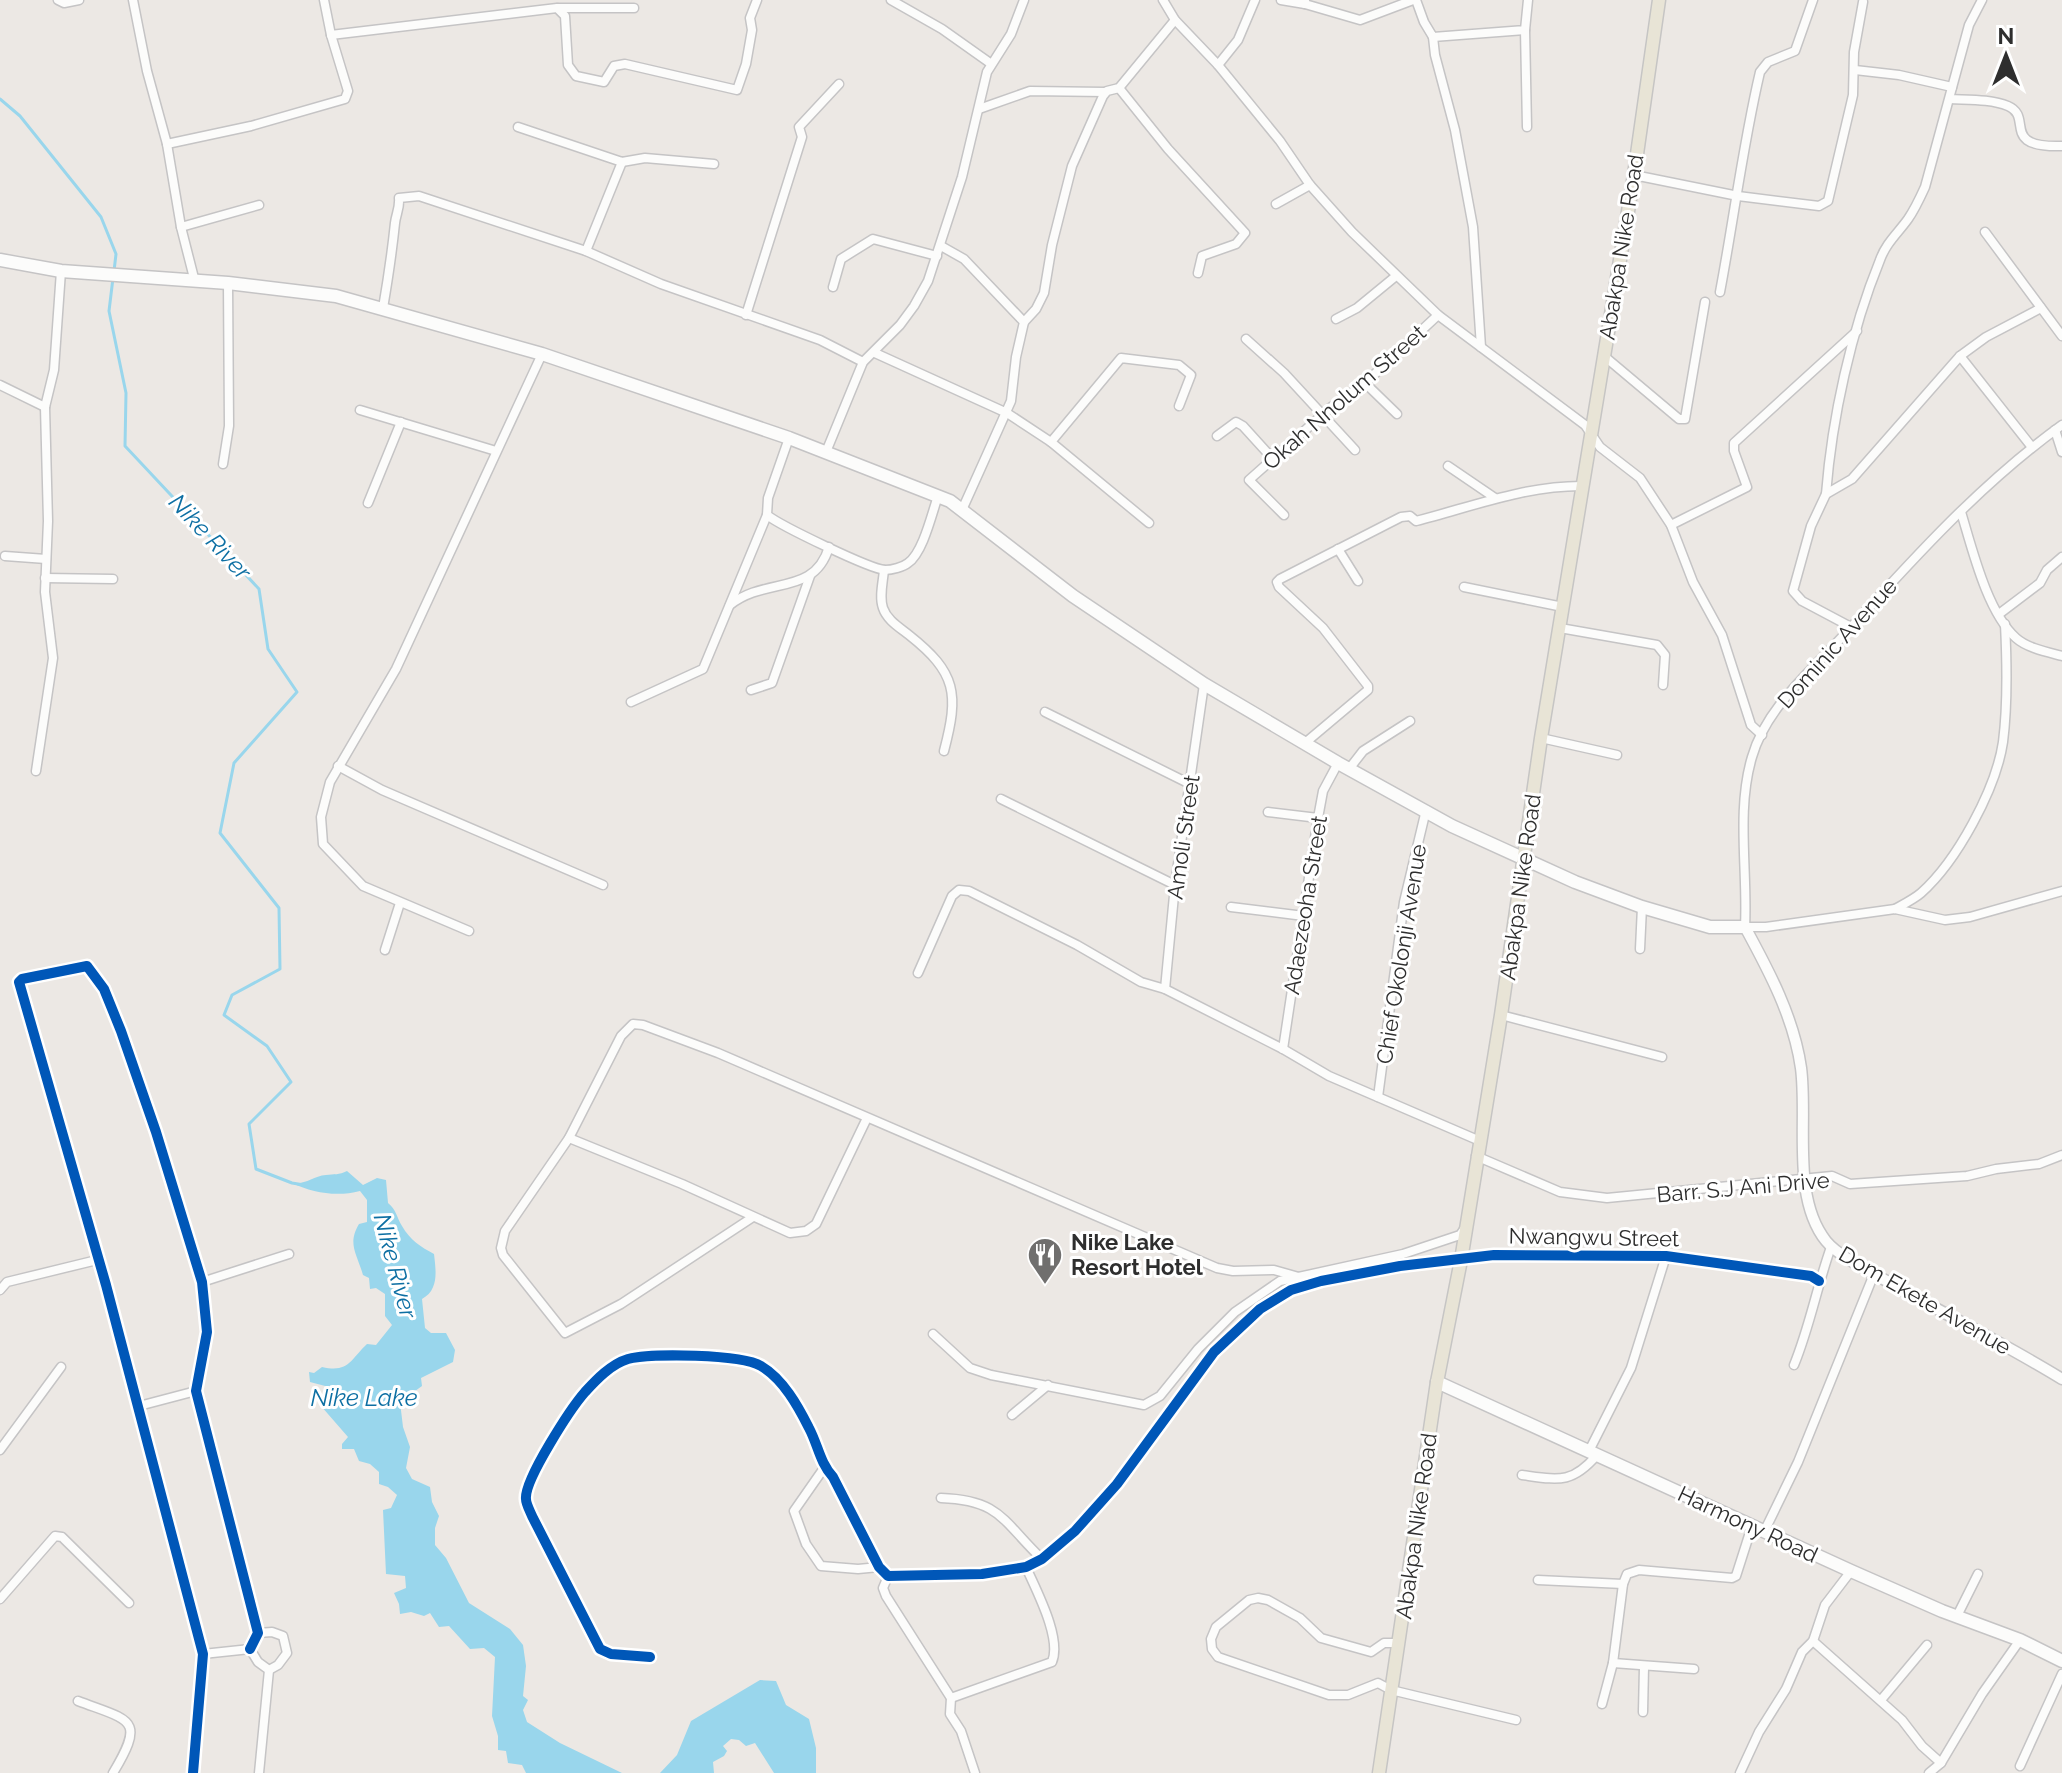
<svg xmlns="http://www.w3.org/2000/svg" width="2062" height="1773" font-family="Raleway,sans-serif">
	<rect width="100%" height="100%" fill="#ece8e4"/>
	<g fill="#99d6ec">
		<path d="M347,1171l16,14 14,-7 9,2 2,23c8,6 9,15 14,23 8,14 19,21 32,28 2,17 5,36 -12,45l3,29 6,5h15l9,17 -2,12 -32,16 1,8 -22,16 3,25 7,20 -4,21 6,11 18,8 2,15 7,14 -4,12v17l11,13 23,45 41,26 13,16 3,21 -3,30 5,4 -5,10 4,12 33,21 62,30h-96l-4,-8 -14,-2 -2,-12 -8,-1v-14l-6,-20 3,-59 -11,-9 -14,1 -21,-23 -10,1 -9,-14 -6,3 -13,-4 -11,2 -1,-10 -5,-11 12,-5 -1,-12 -19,-2 -3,-64 8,-2 6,-13 -9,-8 -9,-3v-12l-9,-8 -11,-3 -5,-12h-12v-5l6,-7 -27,-31 8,-19 -19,-5 -1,-10 5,1 8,-6c27,6 28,-7 45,-23l9,1 16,-20 -7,-9v-22l-9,-6 -6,1 -1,-11 -6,-3c-6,-21 -16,-31 -4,-51l8,-2v-22l-7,-9c-23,6 -47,2 -68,-8 14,2 21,-7 34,-8 8,-1 13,0 21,-4z"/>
		<path d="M760,1680l16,1 10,24 23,14 7,29v25h-42l-19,-30 -9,3 -7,-6 -8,-1 -8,7 4,5 -3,5 -11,6 1,11h-54l17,-18 14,-34z"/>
	</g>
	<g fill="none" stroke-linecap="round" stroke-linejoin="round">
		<g stroke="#99d6ec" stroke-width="3">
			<path d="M0,99l20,17 81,101 15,37 -2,17"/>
			<path d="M113,278l-4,33 17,82 -1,53 134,143 9,60 29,43 -63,71 -14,70 59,75 1,61 -48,26 -8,20 43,31 24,36 -42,42 7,45 36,14 12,2"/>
		</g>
		<defs>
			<g id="minor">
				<path d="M58,0l6,3 15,-3"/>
				<path d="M133,0l14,71 20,73 14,83 14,55"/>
				<path d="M891,0l51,29 48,34"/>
				<path d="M1163,0l12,20 43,45 62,76 30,44 42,47 86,83 147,110 15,22 40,31 31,47 22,57 29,53 29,90 11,10"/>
				<path d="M1281,0l24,4v-3"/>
				<path d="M1416,0l8,22 9,15 92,-7 3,-30"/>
				<path d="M1305,4l55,16 53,-20"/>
				<path d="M558,8h76"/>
				<path d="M1525,30l2,97"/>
				<path d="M331,35l226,-27 8,8 3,49 8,11 28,6 10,-16 11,-2 112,26 9,-26 6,-34 -2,-12 7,-18"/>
				<path d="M1433,37l2,18 20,75 18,97 8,120"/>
				<path d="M1218,65l20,-25 17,-40"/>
				<path d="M1855,70l44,5 53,12"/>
				<path d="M1119,88l49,61 77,84 -9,11 -34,12 -4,17"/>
				<path d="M1950,99c18,1 41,0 58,7 26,11 -9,42 54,40"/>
				<path d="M979,109l51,-18 75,1"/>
				<path d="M518,127l104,35 23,-4 69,6"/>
				<path d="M167,144l84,-18 94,-27 3,-8 -17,-56 -7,-35"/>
				<path d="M1634,175l104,21 81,10 9,-5 25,-106 1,-43 9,-50"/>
				<path d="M1276,204l34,-19"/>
				<path d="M181,227l78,-22"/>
				<path d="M1985,232l77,104"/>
				<path d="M941,246l23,13 60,63 -8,35 -5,44 -49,109"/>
				<path d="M586,251l36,-89"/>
				<path d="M833,287l8,-28 32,-20 64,17"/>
				<path d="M1720,292c14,-74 23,-148 40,-220l8,-10 27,-11 18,-51"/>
				<path d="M383,308c5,-29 9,-56 12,-85 1,-9 5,-15 4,-25l20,-2 167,55 75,33 159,56 43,22"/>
				<path d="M746,315l56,-178 -3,-10 40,-43"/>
				<path d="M1336,319l21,-11 39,-32"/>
				<path d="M1024,322l12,-13 8,-16 8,-48 20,-79 31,-70 4,-5 12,-3 56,-68"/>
				<path d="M1246,339l38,34 71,77"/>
				<path d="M875,353l132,60 44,29 98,81"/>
				<path d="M1604,356l75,63h6l20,-117"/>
				<path d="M1960,356l71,90"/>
				<path d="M1365,383l32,31"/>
				<path d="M0,385l45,22"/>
				<path d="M360,410l136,41"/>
				<path d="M2062,425c-82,59 -151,136 -219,211 -33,36 -77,72 -91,121 -16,53 -4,115 -7,170h21l129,-18 50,11 25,-3 92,-26"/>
				<path d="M2055,430l7,22"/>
				<path d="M1217,436l19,-14 7,4 30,33"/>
				<path d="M789,438l-21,60 -1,17c14,11 103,54 118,55 7,0 18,-3 23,-7 15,-10 24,-50 30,-67"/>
				<path d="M1051,442l70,-84 58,7 12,10 -12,31"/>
				<path d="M826,452l37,-90 37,-37 14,-19 14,-25 34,-104 25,-105 24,-38 13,-34"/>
				<path d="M223,464l6,-38 -1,-143"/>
				<path d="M1448,466l47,32"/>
				<path d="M1826,494c6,-76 25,-163 54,-234 6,-17 18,-27 28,-41 7,-10 12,-21 17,-32l44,-162 13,-25"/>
				<path d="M368,503l33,-81"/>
				<path d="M1961,512c11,36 26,100 55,126 11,10 31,14 46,18"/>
				<path d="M1284,515l-35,-35 81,-72 35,-25 73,-68"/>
				<path d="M1671,525l76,-38 -13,-36v-8l123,-112"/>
				<path d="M1338,549l20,32"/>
				<path d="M5,556l41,3"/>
				<path d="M884,570c-1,12 -5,27 -1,38 4,12 16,19 26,27 48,38 50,59 35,116"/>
				<path d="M45,578l68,1"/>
				<path d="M1464,587l99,20"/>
				<path d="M730,605c36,-29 84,-8 99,-58"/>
				<path d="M1999,614l41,-31 7,-13 15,-13"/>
				<path d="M1851,627l-49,-26 -9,-10 18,-65 15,-32 26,-15 108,-123 26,-19 55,-29"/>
				<path d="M1560,628l97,17 8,10 -2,30"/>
				<path d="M751,690l21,-7 38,-107"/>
				<path d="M631,702l72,-33 64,-154"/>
				<path d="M1045,712l145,72"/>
				<path d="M1541,738l76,17"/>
				<path d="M1305,743l63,-53v-4l-45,-58 -44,-41 -2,-5 3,-3 121,-62 9,-1 6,5c55,-14 108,-35 165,-35"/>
				<path d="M338,766l44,24 221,95"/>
				<path d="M1349,769l14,-18 47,-30"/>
				<path d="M36,771l17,-113 -8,-66 3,-71 -3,-114 9,-37 7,-99"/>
				<path d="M1001,799l174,86"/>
				<path d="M1268,812l50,6"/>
				<path d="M1231,907l73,9"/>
				<path d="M1895,909c9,-5 19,-10 26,-16 36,-32 75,-104 82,-151 5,-39 4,-79 2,-118"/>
				<path d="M469,931l-106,-45 -40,-42 -2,-27 9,-35 66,-113 146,-315"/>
				<path d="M1640,949l2,-42"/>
				<path d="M385,950l15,-47"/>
				<path d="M918,973l34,-77 7,-6 10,1 108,54 64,37 24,7 118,60 46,27 151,65"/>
				<path d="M1165,989l10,-104 29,-201"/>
				<path d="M1501,1015l161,42"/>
				<path d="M1283,1049l35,-231 5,-27 15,-28"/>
				<path d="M1378,1097l26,-195 22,-92"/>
				<path d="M569,1138l113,46 108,49 16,-2 10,-7 51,-106"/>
				<path d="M1476,1156l84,36 47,6 225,-22 18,8 117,-8 29,-7 43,-5 23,-9"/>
				<path d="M753,1217l-132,87 -56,29 -62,-78 -2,-7 4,-17 64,-93 52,-102 12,-12 10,1 75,28 499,215 16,3 41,-1 28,8"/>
				<path d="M202,1282l87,-28"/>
				<path d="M0,1290l7,-8 90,-22"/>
				<path d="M933,1334l37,34 21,7 153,30 16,-9 38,-47 37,-37 45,-31 123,-27 57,-19 5,-7"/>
				<path d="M1794,1365c16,-39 23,-79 37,-118"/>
				<path d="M139,1406l57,-15"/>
				<path d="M1012,1415l36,-30"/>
				<path d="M0,1450l61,-83"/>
				<path d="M1589,1451l42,-83 35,-112"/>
				<path d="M824,1468l-30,43 12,33 15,22 37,3 21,-2"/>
				<path d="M1522,1475c37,5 50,9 75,-20"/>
				<path d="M941,1498c60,2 62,24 101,61"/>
				<path d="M1764,1532l34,-70 76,-188"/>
				<path d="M888,1576l-5,12 3,8 65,102 -1,16 11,17 14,42"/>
				<path d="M1538,1580l85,4"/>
				<path d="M0,1599l55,-63 7,1 67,66"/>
				<path d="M1957,1616l21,-42"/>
				<path d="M258,1633l14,-1 11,4 4,17 -9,12 -9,5"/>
				<path d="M1813,1641l89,79 20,26 19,17 -12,10"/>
				<path d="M1398,1643h-14l-13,9 -50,-14 -21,-20 -32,-18 -10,-2 -9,2 -33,27 -5,12 1,10 6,8 111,38h19l30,-12 13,7 125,30"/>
				<path d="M203,1654l47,-5 8,13 11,8 -10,103"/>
				<path d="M650,1657l-39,-3 -11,-5 -68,-133c-2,-5 -6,-12 -6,-17 -2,-19 45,-91 59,-107 11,-12 26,-28 43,-33 23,-6 113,-5 133,7 22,13 37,40 48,62 9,17 11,35 24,49l46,90 9,9 94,-2 44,-7 16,-8 33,-28 42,-47 97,-132 46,-43 31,-19 30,-9 79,-15 94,-11 172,1 145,20 8,5"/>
				<path d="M1613,1663l81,6"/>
				<path d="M951,1698l101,-36c10,-24 -16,-72 -26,-95"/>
				<path d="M1881,1700l46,-55"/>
				<path d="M78,1701c53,20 68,17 35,72"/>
				<path d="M1602,1704l11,-41 10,-79 4,-10 12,-4 93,8 4,-2 16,-50"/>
				<path d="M1643,1712l1,-45"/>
				<path d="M1941,1763l41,-69 38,-54"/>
				<path d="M2020,1766l42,-92"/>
				<path d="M193,1773l10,-119 -97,-369 -87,-303 3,-3 65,-13 17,23 17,42 35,101 46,150 5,50 -11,59 62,242 -8,16"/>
				<path d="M1740,1773l19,-41 27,-43 16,-37 11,-11 12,-36 26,-34"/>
			</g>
			<path id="tertiary" d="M1745,927c24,44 49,91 56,141 7,53 -10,129 25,173 13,16 47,32 66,43 56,32 115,61 170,95"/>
			<g id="secondary">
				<path d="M0,260l61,11 167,12 108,13 206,58 247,84 161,63 123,95 131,88 134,79 114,63 123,56 67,25 68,20h35"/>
				<path d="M1437,1382l414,189 91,40 78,29 42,21"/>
			</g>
			<path id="primary" d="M1379,1773l58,-391 24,-122 40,-245 40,-277 93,-563 25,-175"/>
		</defs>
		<use href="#minor" stroke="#c5c4c5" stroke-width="11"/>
		<use href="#tertiary" stroke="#c5c4c5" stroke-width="13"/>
		<use href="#secondary" stroke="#c5c4c5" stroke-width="15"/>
		<use href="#primary" stroke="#c6c5c4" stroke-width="15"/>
		<use href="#minor" stroke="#fcfcfb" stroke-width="8"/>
		<use href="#tertiary" stroke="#fcfcfb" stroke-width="10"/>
		<use href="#secondary" stroke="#fcfcfb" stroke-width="12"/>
		<use href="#primary" stroke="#e8e4d6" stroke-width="12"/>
		<defs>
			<g id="cycleway">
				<path d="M650,1657l-39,-3 -11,-5 -68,-133c-2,-5 -6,-12 -6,-17 -2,-19 45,-91 59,-107 11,-12 26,-28 43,-33 23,-6 113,-5 133,7 22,13 37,40 48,62 9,17 11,35 24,49l46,90 9,9 94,-2 44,-7 16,-8 33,-28 42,-47 97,-132 46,-43 31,-19 30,-9 79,-15 94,-11 172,1 145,20 8,5"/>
				<path d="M193,1773l10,-119 -97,-369 -87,-303 3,-3 65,-13 17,23 17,42 35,101 46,150 5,50 -11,59 62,242 -8,16"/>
			</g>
		</defs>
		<use href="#cycleway" stroke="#fff" stroke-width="15"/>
		<use href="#cycleway" stroke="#0057b8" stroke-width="10"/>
	</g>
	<defs>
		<symbol id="restaurant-pin" viewBox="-11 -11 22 30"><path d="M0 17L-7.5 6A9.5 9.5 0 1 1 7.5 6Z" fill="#706f6e" stroke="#fff"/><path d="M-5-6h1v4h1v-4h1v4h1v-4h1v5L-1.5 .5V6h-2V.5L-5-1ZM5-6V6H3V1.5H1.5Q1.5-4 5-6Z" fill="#fff"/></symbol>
	</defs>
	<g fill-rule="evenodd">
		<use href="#restaurant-pin" x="1025" y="1235" width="40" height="54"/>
	</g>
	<g text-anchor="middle" stroke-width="6" stroke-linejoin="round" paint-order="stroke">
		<g font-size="22" fill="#2e2e2e" stroke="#fff">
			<text transform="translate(1621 247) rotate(-81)" y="8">Abakpa Nike Road</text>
			<text transform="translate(1344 397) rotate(-41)" y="8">Okah Nnolum Street</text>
			<text transform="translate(1837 643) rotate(-48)" y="8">Dominic Avenue</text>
			<text transform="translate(1183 837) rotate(-82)" y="8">Amoli Street</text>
			<text transform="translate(1520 887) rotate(-82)" y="8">Abakpa Nike Road</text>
			<text transform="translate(1305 905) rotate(-81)" y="8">Adaezeoha Street</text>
			<text transform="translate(1401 954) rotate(-81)" y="8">Chief Okolonji Avenue</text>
			<text transform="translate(1743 1187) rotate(-5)" y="8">Barr. S.J Ani Drive</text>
			<text transform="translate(1594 1237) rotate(1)" y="8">Nwangwu Street</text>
			<text transform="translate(1925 1300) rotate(30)" y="8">Dom Ekete Avenue</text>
			<text transform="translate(1748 1524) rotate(25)" y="8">Harmony Road</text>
			<text transform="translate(1416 1526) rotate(-82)" y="8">Abakpa Nike Road</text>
		</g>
		<g font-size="22" font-weight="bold" fill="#2e2e2e" stroke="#fff" text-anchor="start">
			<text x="1071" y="1250">Nike Lake<tspan x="1071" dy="25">Resort Hotel</tspan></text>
		</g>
		<g font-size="24" font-style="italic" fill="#0d6fa3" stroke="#fff">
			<text transform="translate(210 537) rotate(47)" y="8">Nike River</text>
			<text transform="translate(395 1266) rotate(75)" y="8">Nike River</text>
			<text x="364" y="1406">Nike Lake</text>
		</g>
	</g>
	<g transform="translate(2006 56)" stroke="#ffffff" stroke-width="6" paint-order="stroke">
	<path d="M0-6L14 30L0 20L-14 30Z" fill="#2e2e2e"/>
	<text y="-12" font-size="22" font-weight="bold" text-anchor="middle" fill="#2e2e2e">N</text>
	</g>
</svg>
